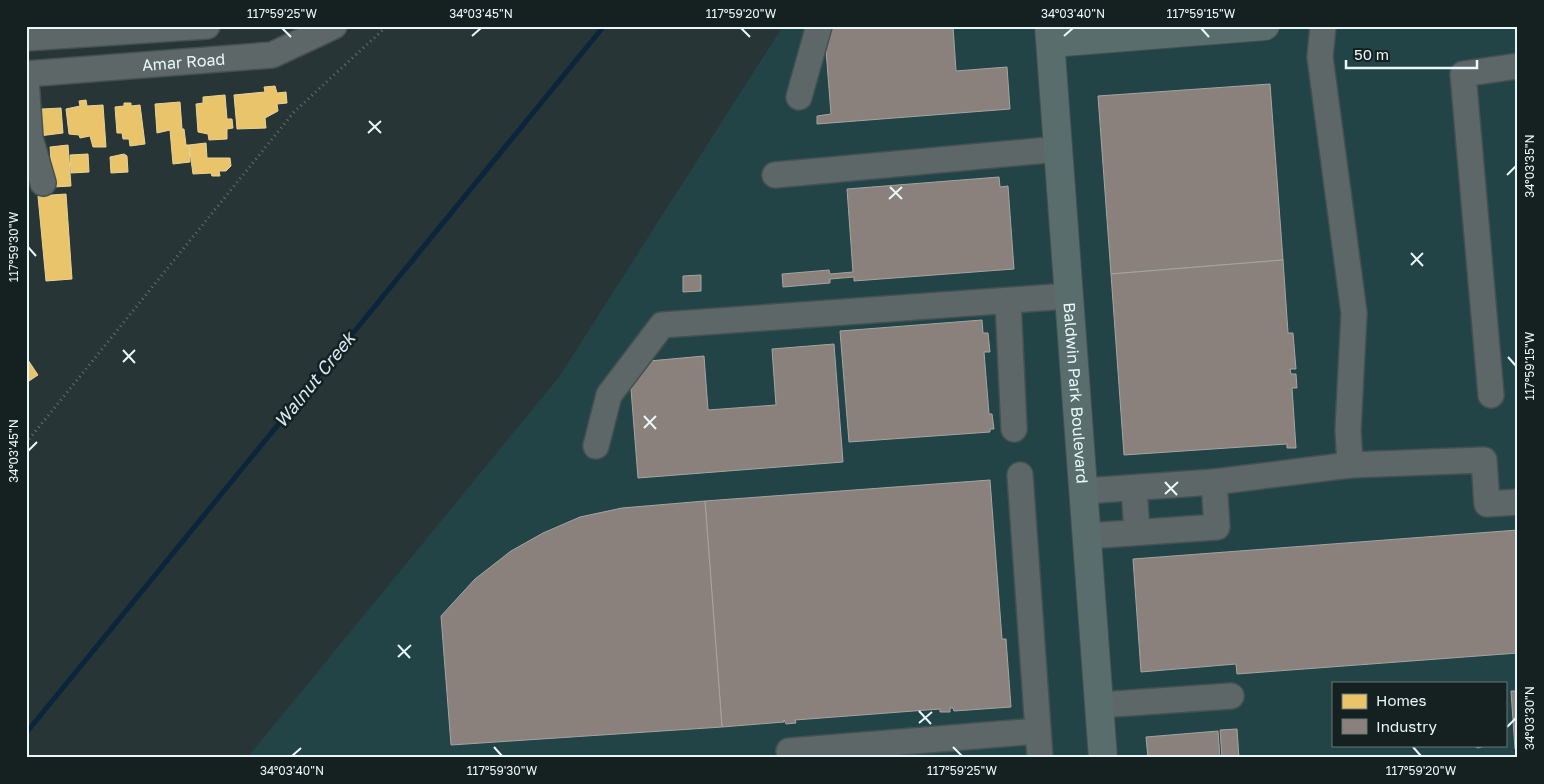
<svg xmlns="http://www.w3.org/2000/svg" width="1544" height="784" font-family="'Golos Text',sans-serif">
	<rect width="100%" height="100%" fill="#273537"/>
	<path fill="#234447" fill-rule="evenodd" d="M783,26h735v732h-1271l312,-381zM1333,683h172v62h-172z"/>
	<g fill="#e9c46a" stroke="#e9d395">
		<path d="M275,86l2,7 9,-1 1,11 -10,1 1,7 -13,7 1,10 -29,1 -3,-34 31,-3 -1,-5z"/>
		<path d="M225,95l2,24h5l1,9 -6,1v10l-18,1 -1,-6 -10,-2 -2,-28 7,-1v-6z"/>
		<path d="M86,100l1,6 16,-1 3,42h-13l-3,-11 -10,2 -1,-3 -10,-1 -3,-25 14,-3 -1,-5z"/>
		<path d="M180,102l2,27h2l2,16h3l1,17 -17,2 -3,-34 -13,3 -2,-29z"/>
		<path d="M124,103h7v3l9,-1 5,39 -15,2 -1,-7h-6l-1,-6h-5l-2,-26 9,-1z"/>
		<path d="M61,108l2,25 -24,3 -4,-20h7v-7z"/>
		<path d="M206,143l1,15h23l1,8 -5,5h-7l1,5h-8l-1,-3 -18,1 -4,-29z"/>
		<path d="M68,145l3,41 -18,1 -3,-40z"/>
		<path d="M88,154l1,18 -18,1 -1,-18z"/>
		<path d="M124,154l3,2 1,16 -17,1 -1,-16z"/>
		<path d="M66,194l6,85 -26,2 -8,-85z"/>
		<path d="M26,357l12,18 -12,8z"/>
	</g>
	<g fill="#8a817c" stroke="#a6a4a2">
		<path d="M832,26h121l3,45 51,-4 3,42 -193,15v-8l14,-2 -6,-77z"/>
		<path d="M1270,84l13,176 -172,14 -13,-178z"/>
		<path d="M999,177l1,10 8,-1 6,83 -160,12v-4l-24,2v4l-47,4 -1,-13 47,-4 1,4 23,-2 -6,-83z"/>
		<path d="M1283,260l5,73h5l3,36h-6l1,5h5l1,14h-5l4,60h-9v-4l-163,11 -13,-181z"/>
		<path d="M701,275v16l-18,1v-16z"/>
		<path d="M982,320l1,13h5l2,19h-6l5,62h3l2,15h-4v3l-141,10 -9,-111z"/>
		<path d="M834,344l9,118 -205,16 -7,-89 18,-28 55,-5 4,54 68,-5 -4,-56z"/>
		<path d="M990,480l12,159h4l5,68 -57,4 -1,-3h-3v4h-10v-3l-145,11 1,3 -10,1 -2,-4v2l-62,5 -17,-226z"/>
		<path d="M705,501l17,226 -271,18 -10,-129 34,-37 36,-28 32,-18 37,-16 42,-9z"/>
		<path d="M1518,530v123l-281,21 -1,-10 -95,8 -8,-113z"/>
		<path d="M1511,691h7v57l-3,1z"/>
		<path d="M1237,729l2,29h-17l-2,-28z"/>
		<path d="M1218,731l2,27h-72l-2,-21z"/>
		<path d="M1472,745h16l-10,3z"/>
	</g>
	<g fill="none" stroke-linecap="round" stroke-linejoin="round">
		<path stroke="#0b263a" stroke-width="5" d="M26,733l578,-707"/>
		<defs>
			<g id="minor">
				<path d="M26,38l181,-12"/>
				<path id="s1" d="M26,74l246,-19 62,-29"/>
				<path d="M26,80l4,58 13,45"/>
				<path d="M799,97l20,-71"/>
				<path d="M775,175l284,-26"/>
				<path d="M1008,301l6,128"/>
				<path d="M1491,395l-28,-321 55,-8"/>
				<path d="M596,446l13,-51 53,-70 407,-29"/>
				<path d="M1350,465l134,-5 3,44 31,-2"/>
				<path d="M1020,475l20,283"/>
				<path d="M1134,488l3,44"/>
				<path d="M1084,491l130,-9 136,-17 -2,-35 6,-117 -34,-256 3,-31"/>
				<path d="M1087,536l130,-9 -3,-45"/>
				<path d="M1099,705l132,-9"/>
				<path d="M789,751l249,-20"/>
			</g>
			<g id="major">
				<path id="s2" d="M1049,26l54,732"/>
				<path d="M1051,43l214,-17"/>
			</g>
		</defs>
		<use href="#minor" stroke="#445052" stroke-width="28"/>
		<use href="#major" stroke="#445052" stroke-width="30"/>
		<path stroke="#656f6f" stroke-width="3" stroke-dasharray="1 4" stroke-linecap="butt" d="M26,443l268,-331 93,-86"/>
		<use href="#minor" stroke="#5d6768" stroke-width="25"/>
		<use href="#major" stroke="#5a6d6d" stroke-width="28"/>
	</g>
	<path fill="none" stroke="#e8f7f9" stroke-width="2" d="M282,28l9,9M741,28l9,9M1201,28l8,9M472,36l9,-8M1064,36l9,-8M369,121l12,12M368,133l13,-12M1507,175l9,-9M890,187l12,12M889,199l13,-12M28,247l8,9M1411,253l12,13M1411,265l12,-12M123,350l12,13M1508,357l8,9M123,362l12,-12M644,416l12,13M644,428l12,-12M28,451l9,-9M1165,482l12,13M1165,494l13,-12M398,645l12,13M398,657l13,-12M919,711l12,13M919,723l13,-11M1507,727l9,-9M494,747l8,9M953,747l9,9M1413,747l8,9M292,756l9,-8"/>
	<g text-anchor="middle" stroke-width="5" stroke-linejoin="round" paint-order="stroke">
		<g font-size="16" fill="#e8f7f9" stroke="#152021">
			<text dy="6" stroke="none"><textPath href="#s1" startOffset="158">Amar Road</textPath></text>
			<text dy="6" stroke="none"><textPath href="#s2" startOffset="368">Baldwin Park Boulevard</textPath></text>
		</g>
		<g font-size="18" font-style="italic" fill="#d8e7f3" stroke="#152021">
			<text transform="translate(315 380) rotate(-51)" y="6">Walnut Creek</text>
		</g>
	</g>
	<rect width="1544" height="784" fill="none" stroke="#152021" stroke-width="55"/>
	<rect x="1332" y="682" width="175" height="65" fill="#152021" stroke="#697677"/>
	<rect x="1342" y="694" width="25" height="15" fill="#e9c46a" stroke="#697677"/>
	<text x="1376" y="706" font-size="15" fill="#e8f7f9">Homes</text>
	<rect x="1342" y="719" width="25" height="15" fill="#8a817c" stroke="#697677"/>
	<text x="1376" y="732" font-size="15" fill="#e8f7f9">Industry</text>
	<path d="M1346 60v8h131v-8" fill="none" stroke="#e8f7f9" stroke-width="2.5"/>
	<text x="1354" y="60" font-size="15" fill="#e8f7f9" stroke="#152021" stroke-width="4" paint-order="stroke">50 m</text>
	<rect x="28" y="28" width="1488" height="728" fill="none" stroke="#e8f7f9" stroke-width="2"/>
	<g font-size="12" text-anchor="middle" fill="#e8f7f9">
		<text x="282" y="18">117°59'25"W</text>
		<text x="481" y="18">34°03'45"N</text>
		<text x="741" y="18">117°59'20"W</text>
		<text x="1073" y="18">34°03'40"N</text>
		<text x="1201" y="18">117°59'15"W</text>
		<text transform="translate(1530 166) rotate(-90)" y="4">34°03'35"N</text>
		<text transform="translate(14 247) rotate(-90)" y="4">117°59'30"W</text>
		<text transform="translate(1530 366) rotate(-90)" y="4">117°59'15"W</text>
		<text transform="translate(14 451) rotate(-90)" y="4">34°03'45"N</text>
		<text transform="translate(1530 718) rotate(-90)" y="4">34°03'30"N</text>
		<text x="292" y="775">34°03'40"N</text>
		<text x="502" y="775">117°59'30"W</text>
		<text x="962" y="775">117°59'25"W</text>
		<text x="1421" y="775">117°59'20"W</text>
	</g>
</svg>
